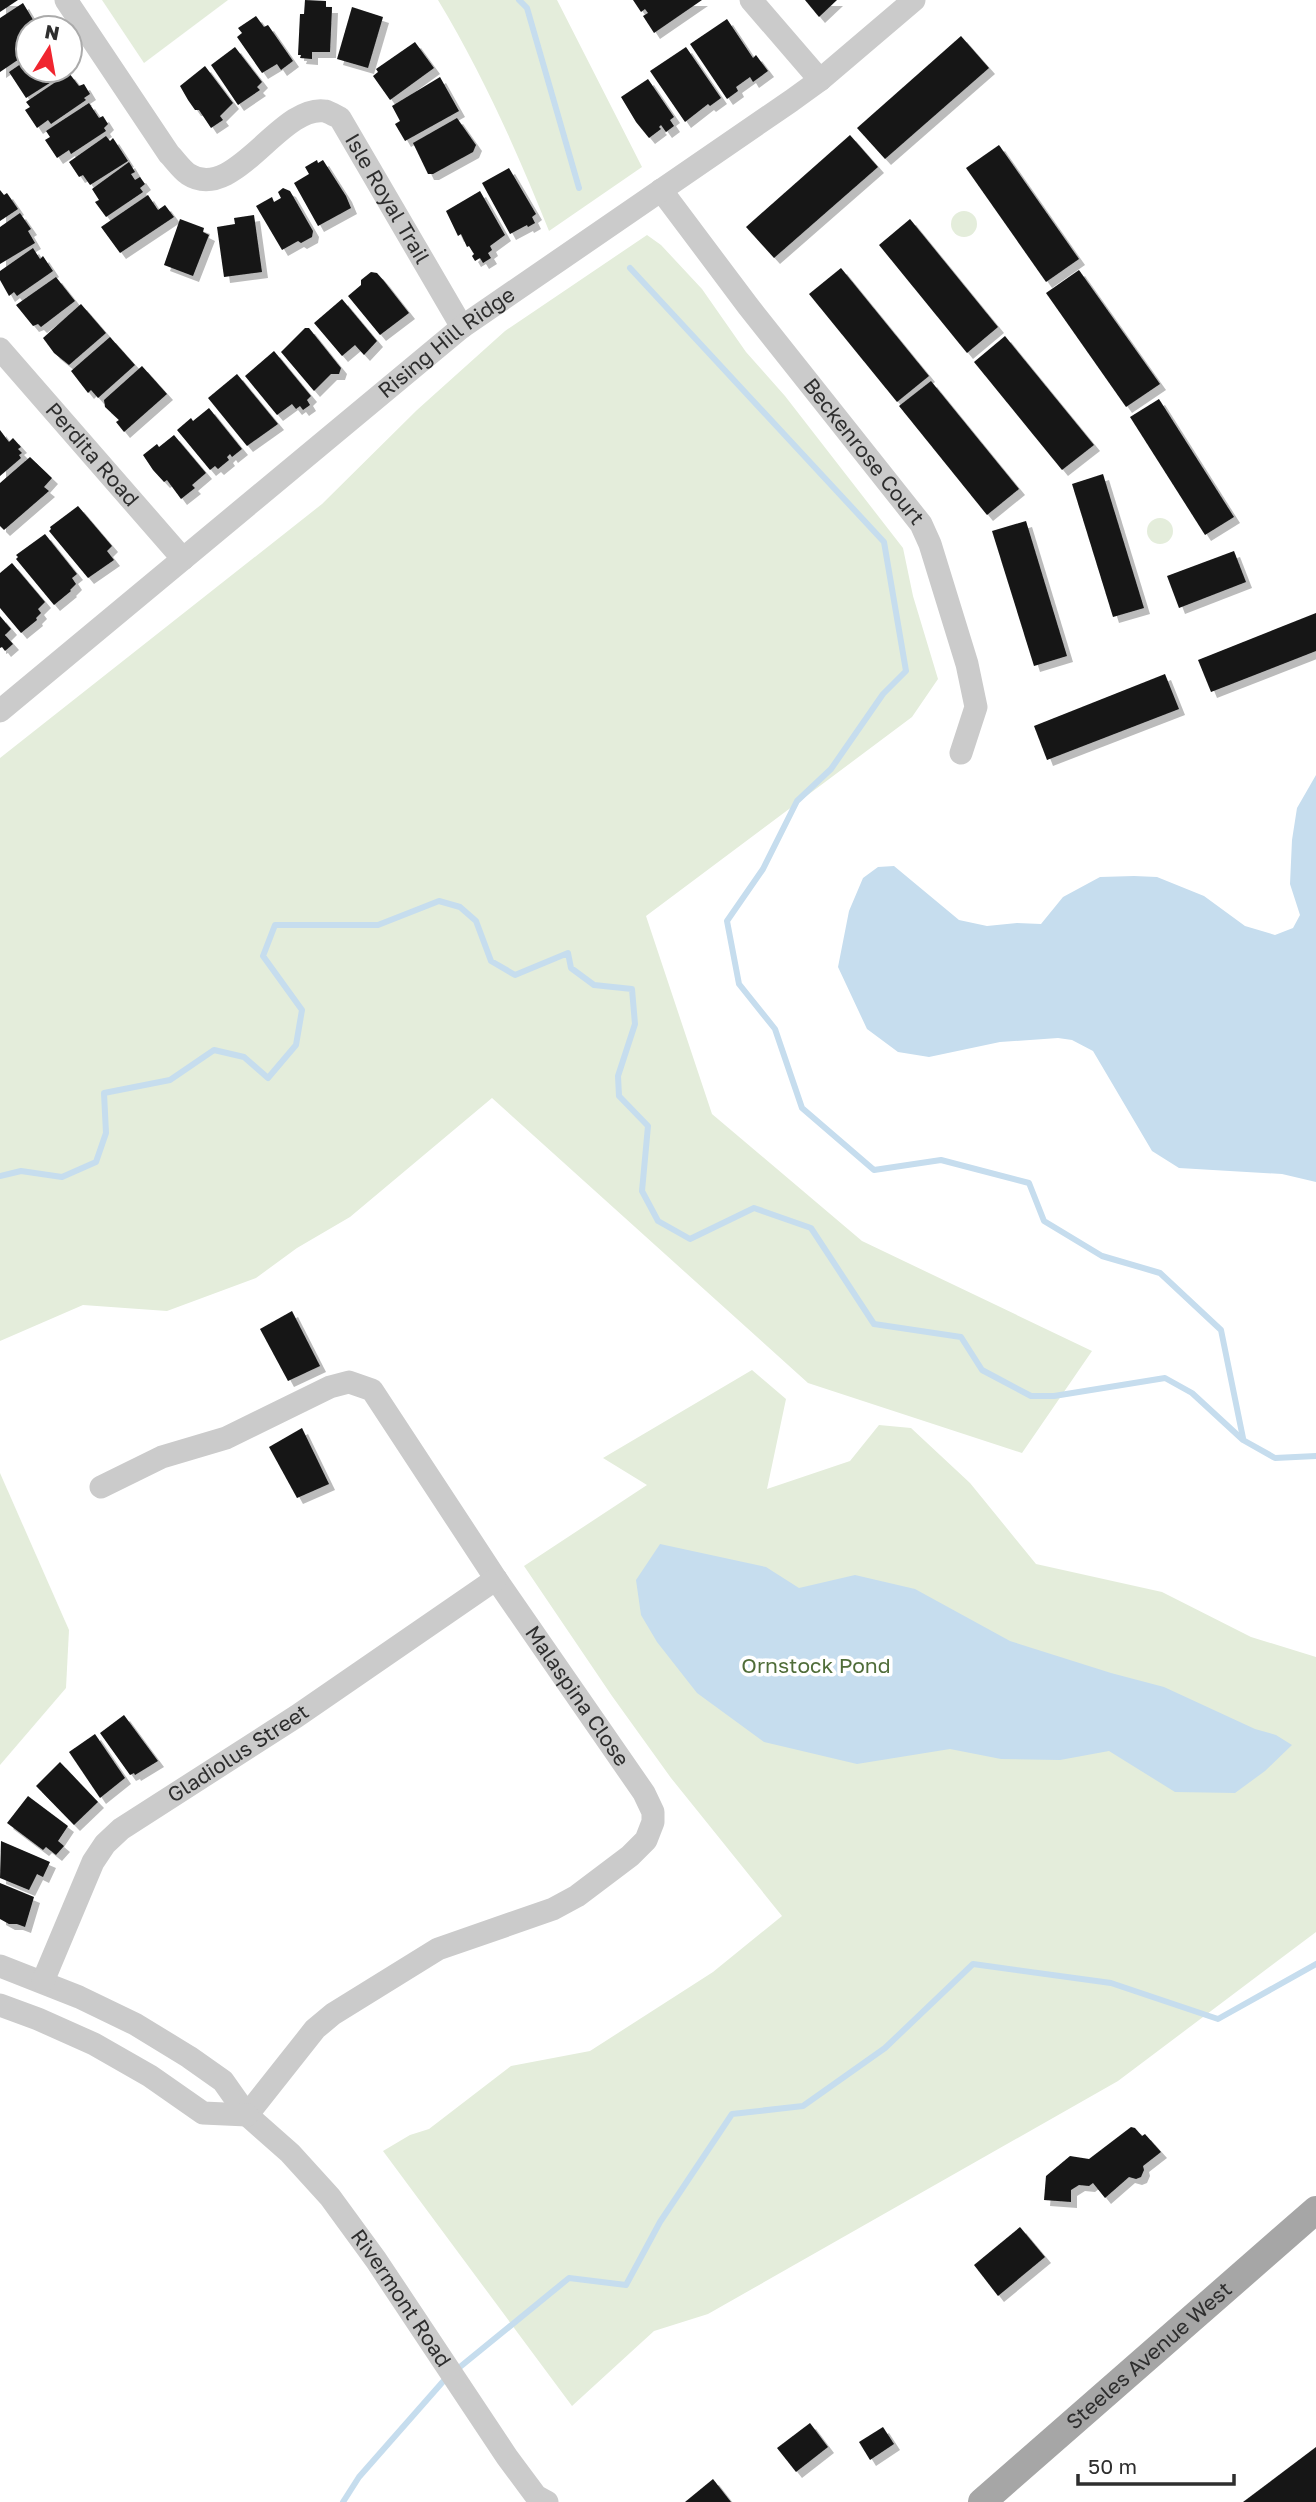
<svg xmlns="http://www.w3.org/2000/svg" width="1316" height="2502" font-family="'Golos Text',sans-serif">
	<defs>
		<filter id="shadow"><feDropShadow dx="6" dy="6" stdDeviation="0" flood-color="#0004"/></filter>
	</defs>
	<rect width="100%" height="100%" fill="#fff"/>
	<g fill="#e4eddb">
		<path d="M102,0h126l-84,63z"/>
		<path d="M438,0h119l85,167 -93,64c-32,-80 -67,-158 -111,-231z"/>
		<circle cx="964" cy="224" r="13"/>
		<path d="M647,235l14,10 41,44 44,63 39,44 118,152 10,48 25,83 -26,38 -266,199 66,198 150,127 230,110 -70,102 -214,-70 -316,-285 -142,119 -53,31 -41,30 -89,33 -84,-6 -83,36v-583l322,-254 95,-94 88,-79z"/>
		<circle cx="1160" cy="531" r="13"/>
		<path d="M752,1370l34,29 -19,90 83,-28 29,-36 32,3 59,55 66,81 126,28 89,45 65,20v275l-198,149 -410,233 -54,17 -82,75 -189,-255 27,-16 19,-6 82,-63 79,-15 123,-79 69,-56 -111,-138 -59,-82 -88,-130 123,-81 -44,-27z"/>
		<path d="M0,1473l69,157 -3,58 -66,77z"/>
	</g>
	<g fill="#c6ddee">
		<path d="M1316,775v407l-34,-8 -103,-6 -27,-17 -59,-100 -21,-11 -14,-2 -58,4 -71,15 -31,-5 -31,-23 -29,-62 11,-56 14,-33 15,-11 16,-1 65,54 28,6 30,-3 24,1 22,-27 37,-20 34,-1 23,1 47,19 41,30 30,9 18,-7 7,-13 -10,-31 2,-44 5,-32z"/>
		<path d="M660,1544l106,23 33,21 56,-13 60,14 95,52 101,32 53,14 91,42 21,6 16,10 -27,26 -30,22 -60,-1 -66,-41 -49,9 -59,-1 -51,-10 -93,15 -93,-22 -67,-49 -40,-51 -16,-27 -5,-35z"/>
	</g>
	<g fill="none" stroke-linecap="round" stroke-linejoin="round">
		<g stroke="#c6ddee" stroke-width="6">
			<path d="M519,0l8,8 52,180"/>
			<path d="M630,268l254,274 22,129 -23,23 -52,75 -34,32 -34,68 -36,52 12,63 36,45 27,79 72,62 67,-10 88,23 15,38 58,35 58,17 61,57 22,108"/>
			<path d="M0,1176l21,-5 41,6 34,-15 10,-29 -2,-40 66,-13 44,-30 30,7 24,21 28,-33 6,-35 -39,-54 12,-31h103l61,-24 21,6 16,14 15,40 24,14 53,-22 3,15 23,17 38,4 3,35 -17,52 1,20 29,30 -6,65 16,30 32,18 64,-31 57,20 63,96 87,13 21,33 49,26h23l111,-18 27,15 51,47 32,18 41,-2"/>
			<path d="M455,2371l114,-93 57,7 34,-63 72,-108 71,-8 82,-58 88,-84 138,19 107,36 98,-55"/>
			<path d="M343,2502l16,-25 88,-100"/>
		</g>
	</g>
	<g fill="#151515" filter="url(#shadow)">
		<path d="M0,0h18l-18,12z"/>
		<path d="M305,0l21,1v6h6l-2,45h-18v7l-12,-1 1,-3h-3l2,-41h4z"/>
		<path d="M633,0h69l-48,33 -11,-17 5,-3 -3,-4 -4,3z"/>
		<path d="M805,0h32l-18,17z"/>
		<path d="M23,3l15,25h-10v25l-28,19v-54z"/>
		<path d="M352,7l31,10 -15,51 -31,-9z"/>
		<path d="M256,16l8,11 4,-2 25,36 -12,9 -4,-6 -15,9 -25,-36 5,-4 -4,-5z"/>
		<path d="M727,19l26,39 3,-3 12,16 -15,11 -3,-5 -14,10 2,4 -11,8 -37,-55z"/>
		<path d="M961,36l28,32 -104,91 -28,-31z"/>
		<path d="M415,42l19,26 -44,32 -17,-24 5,-4 -2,-3z"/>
		<path d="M235,47l27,35 -5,5 3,3 -22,15 -27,-40z"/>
		<path d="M686,47l35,51 -11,8 -2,-2 -23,18 -35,-51z"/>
		<path d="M28,59v11l39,2 -41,26 -17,-26z"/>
		<path d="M205,66l28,37 -13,13 3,4 -12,8 -12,-18h-4l-7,-10 -8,-14z"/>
		<path d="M69,73l10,13 5,-2 6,10 -6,4 2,2 -35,24 -3,-4 -11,8 -12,-18 5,-3 -4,-5z"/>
		<path d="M440,77l19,34 -54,30 -10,-17 5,-3 -8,-15z"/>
		<path d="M648,79l26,38 -4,3 4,6 -8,6 -5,-7 -2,2 2,2 -12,9 -13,-16 -15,-25z"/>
		<path d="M89,103l10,15 4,-2 5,8 -4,4 2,3 -35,23 -2,-4 -12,8 -12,-18 5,-3 -4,-6z"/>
		<path d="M457,118l19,27 -3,7 -40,22h-5l-15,-31z"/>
		<path d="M850,135l28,32 -104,91 -28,-31z"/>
		<path d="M106,136l4,5 3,-3 15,23 -38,24 -7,-10 -4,2 -10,-15z"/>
		<path d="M999,145l80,114 -33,23 -80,-114z"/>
		<path d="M317,160l1,3 5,-3 23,36 5,12 -33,18 -24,-43 15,-9 -4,-7z"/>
		<path d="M129,162l6,10 -4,2 4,6 5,-3 5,7 -5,4 3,4 -37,25 -11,-15 4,-2 -7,-11z"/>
		<path d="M509,168l27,46 -4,3 3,6 -7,4 -1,-2 -17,9 -28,-51z"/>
		<path d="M283,188l7,3 23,40 -1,6 -11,6 -3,-2 -16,9 -26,-44 16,-9 2,5 7,-4 -3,-6z"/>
		<path d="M0,190l4,5 3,-2 11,16 -18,12z"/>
		<path d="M480,191l25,44 -15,11 2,4 -4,3 3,5 -8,5 -3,-5 -5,3 -3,-5 2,-2 -5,-8 -2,1 -6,-13 -3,2 -12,-25z"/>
		<path d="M148,195l10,15 7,-5 9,12 -54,36 -19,-26z"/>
		<path d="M20,213l11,16 -3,2 7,12 -35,21v-37z"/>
		<path d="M254,215l8,57 -38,5 -7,-50 18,-3 -1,-6z"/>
		<path d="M180,219l24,9 -1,4 6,3 -16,41 -29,-11z"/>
		<path d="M910,219l88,108 -31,26 -88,-108z"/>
		<path d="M33,248l7,11 3,-3 10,15 -36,25 -3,-4 -5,4 -9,-16v-9z"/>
		<path d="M841,268l88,108 -32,26 -88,-108z"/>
		<path d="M1079,270l81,114 -34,23 -80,-114z"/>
		<path d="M371,272l6,1 7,8 25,32 -29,22 -32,-39 13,-11v-5z"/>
		<path d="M56,277l19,24 -34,26 -3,-3 -5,2 -17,-21z"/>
		<path d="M342,299l35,42 -13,14 -9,-10 -13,11 -28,-33z"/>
		<path d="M81,304l25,29 -37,32 -15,-12 -11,-15z"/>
		<path d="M305,328h4l32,40 -2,6h-8l-17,17 -33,-39z"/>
		<path d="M1005,336l89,109 -32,25 -88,-108z"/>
		<path d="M110,337l25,28 -37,33 -7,-8 -3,3 -17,-22z"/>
		<path d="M274,351l37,45 -4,4 3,5 -7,5 -3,-4 -4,3 -4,-5 -15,11 -32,-39z"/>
		<path d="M142,366l25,28 -43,38 -8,-10 3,-2 -14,-13 -1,-7z"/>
		<path d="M237,374l41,50 -31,22 -39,-48z"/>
		<path d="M931,381l88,108 -32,26 -88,-109z"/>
		<path d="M1159,399l75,118 -29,18 -75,-118z"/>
		<path d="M209,408l33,41 -10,8 -2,-3 -3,3 2,3 -11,9 -3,-3 -5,4 -33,-40 14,-12 2,3z"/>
		<path d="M0,430l9,12 4,-4 8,9 -3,2 4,4 -3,2 2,3 -21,18z"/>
		<path d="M174,435l32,38 -14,12 3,3 -14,11 -14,-19 -3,2 -11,-12 -10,-15 14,-11 2,3z"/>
		<path d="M30,457l22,21 -8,9 5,4 -45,39 -4,-4v-43z"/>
		<path d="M1103,474l41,134 -31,9 -41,-133z"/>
		<path d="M78,506l34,40 -5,5 7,9 -26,18 -39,-47 2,-2 -1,-2z"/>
		<path d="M1026,521l41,135 -33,10 -42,-135z"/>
		<path d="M45,534l32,40 -5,4 4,6 -6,6 1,1 -17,14 -38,-46 2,-2 -2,-2z"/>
		<path d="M1234,551l12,31 -67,26 -12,-32z"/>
		<path d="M12,563l33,39 -7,7 3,4 -5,5 1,2 -16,13 -21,-25v-35z"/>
		<path d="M1316,613v38l-105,41 -13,-32z"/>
		<path d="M0,616l11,13 -6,6 8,9 -8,7 -3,-4 -2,1z"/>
		<path d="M1165,674l14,35 -132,51 -13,-34z"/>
		<path d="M292,1311l28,55 -32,15 -28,-52z"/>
		<path d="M302,1428l27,56 -32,14 -28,-51z"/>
		<path d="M124,1715l34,46 -23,14 -1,-2 -4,2 -30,-42z"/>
		<path d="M95,1734l30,44 -25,20 -31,-46z"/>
		<path d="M60,1762l38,40 -24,23 -38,-39z"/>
		<path d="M28,1796l40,30 -10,15 6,5 -8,9 -10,-8 -3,3 -36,-27z"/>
		<path d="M1,1841l49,21 -7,15 -6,-3 -8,16 -29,-12z"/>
		<path d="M0,1883l34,14 -9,30 -8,-3h-8l-9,-5z"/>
		<path d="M1131,2127l4,1 7,8 3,-2 16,18 -18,14 1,4 -3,7 -5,2 -7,-2 -24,21 -12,-15 -4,3 -10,-1 -8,5v12l-27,-2 2,-24 24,-20 19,3z"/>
		<path d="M1020,2227l25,30 -47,39 -24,-31z"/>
		<path d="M810,2423l18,24 -32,25 -19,-24z"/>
		<path d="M883,2427l11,17 -24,16 -11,-18z"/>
		<path d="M1316,2447v55h-73z"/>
		<path d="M713,2479l18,23h-46z"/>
	</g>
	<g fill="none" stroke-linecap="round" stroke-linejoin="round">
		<g stroke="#cbcbcb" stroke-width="23">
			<path id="s1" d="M66,0l103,154c6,6 12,15 19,20 46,30 92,-70 137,-63 4,1 11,5 15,7l122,209"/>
			<path d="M751,0l69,80"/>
			<path id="s2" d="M661,190l87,116 173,218 9,20 37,120 9,43 -15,46"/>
			<path id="s3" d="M0,349l183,210"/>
			<path id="s4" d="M0,711l462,-384 329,-226 29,-21 94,-80"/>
			<path id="s5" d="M101,1487l61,-30 64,-19 104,-51 19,-5 23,8 124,189 148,214 9,19v10l-7,18 -16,16 -53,40 -24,13 -115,40 -105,65 -18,15 -68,86"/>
			<path id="s6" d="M0,1966l79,31 56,27 54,33 34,24 24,34 43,38 40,44 46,63 131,197 29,39 11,6"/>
			<path id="s7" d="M43,1981l50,-119 12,-18 16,-15 176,-113 199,-137"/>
			<path d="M0,2005l38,14 56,25 56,32 53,37 44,2"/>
		</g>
		<path stroke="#a6a6a6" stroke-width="28" id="s8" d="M982,2502l334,-292"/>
	</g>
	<g text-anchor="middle" stroke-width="7" stroke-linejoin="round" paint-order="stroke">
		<g font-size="21" fill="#2e2e2e" stroke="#fff">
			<text dy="7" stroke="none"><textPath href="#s1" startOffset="483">Isle Royal Trail</textPath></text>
			<text dy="7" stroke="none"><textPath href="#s4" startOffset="579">Rising Hill Ridge</textPath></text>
			<text dy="7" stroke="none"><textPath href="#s2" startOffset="331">Beckenrose Court</textPath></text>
			<text dy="7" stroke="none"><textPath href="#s3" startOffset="140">Perdita Road</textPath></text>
			<text dy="7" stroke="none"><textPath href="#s5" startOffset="663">Malaspina Close</textPath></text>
			<text dy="7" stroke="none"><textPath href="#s7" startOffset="312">Gladiolus Street</textPath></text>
			<text dy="7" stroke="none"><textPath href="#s6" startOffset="534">Rivermont Road</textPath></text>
			<text dy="7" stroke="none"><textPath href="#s8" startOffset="222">Steeles Avenue West</textPath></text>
		</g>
		<g font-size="21" fill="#506d39" stroke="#fff">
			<text x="816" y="1673">Ornstock Pond</text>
		</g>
	</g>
	<g transform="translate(49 49) rotate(11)"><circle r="33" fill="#ffffff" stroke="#ababab" stroke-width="2"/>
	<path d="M0-5L12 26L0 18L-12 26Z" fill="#f0252f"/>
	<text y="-10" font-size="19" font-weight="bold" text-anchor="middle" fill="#2e2e2e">N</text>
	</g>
	<path d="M1078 2474v10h156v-10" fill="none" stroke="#2e2e2e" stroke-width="3.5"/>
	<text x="1088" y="2474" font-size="21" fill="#2e2e2e" stroke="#ffffff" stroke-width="5" paint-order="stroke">50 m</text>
</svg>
